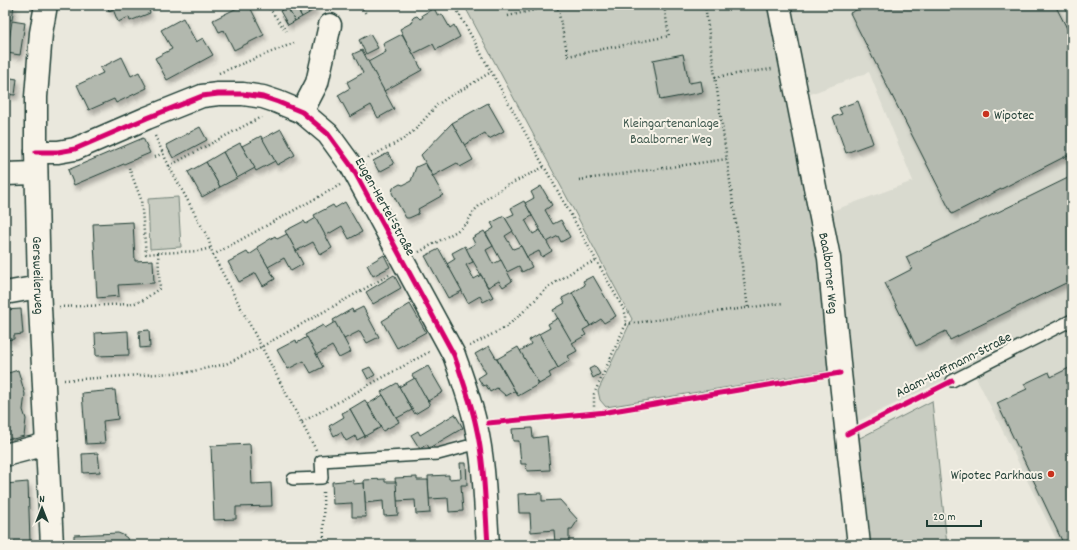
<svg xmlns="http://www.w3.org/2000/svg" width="1077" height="550" font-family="Dekko,sans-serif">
	<defs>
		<filter id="shadow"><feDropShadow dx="2.5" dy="4.5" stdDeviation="2" flood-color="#0004"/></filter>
	</defs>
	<rect width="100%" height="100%" fill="#eae8dd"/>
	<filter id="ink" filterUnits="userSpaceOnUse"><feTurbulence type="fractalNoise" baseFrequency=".025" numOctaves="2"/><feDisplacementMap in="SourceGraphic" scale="8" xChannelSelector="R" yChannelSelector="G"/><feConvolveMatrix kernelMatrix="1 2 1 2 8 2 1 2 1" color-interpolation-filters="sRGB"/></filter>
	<g filter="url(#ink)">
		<path fill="#d9dacf" d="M787,5h285v540h-13l-79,-160 -10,-17 -120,57 -21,-213 84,-31 -44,-109 -64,24z"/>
		<g fill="#c8ccc1" stroke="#74847a">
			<path d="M464,5h309l50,253 11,112 -228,37 -6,-7 -2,-9 34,-72z"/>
			<path d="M178,197l3,50 -31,2 -2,-50z"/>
			<path d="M932,401l15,144h-82l-11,-104z"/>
		</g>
		<g fill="#b2b8ae" stroke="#1f3d34" filter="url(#shadow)">
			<path d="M5,5h9l-2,15 -7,-1z"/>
			<path d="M107,5h40l3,8 -20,8 -1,-4 -11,5 -5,-13 -4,2z"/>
			<path d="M243,5h6l15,30 -30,15 -10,-20 -5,2 -6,-12z"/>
			<path d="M291,5h4l7,12 -7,4 -8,-14z"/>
			<path d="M295,5h9l5,8 -7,4z"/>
			<path d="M304,5h9l3,4 -7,4z"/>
			<path d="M866,5h189l17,33v115l-120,61 -102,-201z"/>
			<path d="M287,7l8,14 -7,4 -8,-14z"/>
			<path d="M434,8l4,8 4,-2 8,14 4,-3 6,12 -24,13 -3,-6 -20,10 -13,-25 13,-7 -1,-3 2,-2 3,-1 3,3 3,-2 -1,-2z"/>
			<path d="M183,18l13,24 7,-4 10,17 -46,25 -12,-22 17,-9 -11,-19z"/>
			<path d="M12,21l13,2 -5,32 -13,-2z"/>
			<path d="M370,34l8,14 -12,6 -7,-14z"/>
			<path d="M402,34l20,36 -38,21 -16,-29 18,-10 -3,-8z"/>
			<path d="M362,50l32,59 -16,9 -7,-13 -21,12 -12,-22 12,-7 -3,-6 16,-9 -10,-19z"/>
			<path d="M683,54l6,29 12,-2 2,11 -43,8 -7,-40z"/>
			<path d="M122,57l9,19 8,-4 8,16 -31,15 -2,-4 -25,11 -12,-25 26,-12 -3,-5z"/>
			<path d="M5,77l12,2 -2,16 -10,-1z"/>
			<path d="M858,101l15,42 -27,10 -13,-36 9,-3 -3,-6z"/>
			<path d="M488,103l16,28 -15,8 -4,-6 -21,12 -12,-22z"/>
			<path d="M452,123l21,37 -13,7 -3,-4 -24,13 -12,-21z"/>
			<path d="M200,127l7,13 -34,18 -7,-13z"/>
			<path d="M281,129l14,26 -18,10 -15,-26z"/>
			<path d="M261,136l14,25 -19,10 -14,-25z"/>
			<path d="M143,138l7,15 -76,32 -6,-15z"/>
			<path d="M240,143l15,25 -18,10 -14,-26z"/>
			<path d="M223,152l14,26 -17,9 -14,-25z"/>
			<path d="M388,153l6,11 -15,8 -6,-11z"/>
			<path d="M206,162l14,25 -18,10 -14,-25z"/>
			<path d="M425,163l18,32 -25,14 1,2 -1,3 -9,4h-3l-14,-25 1,-5 7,-4 3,1 8,-4 5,-14z"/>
			<path d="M1072,176v104l-122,60 -4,-9 -30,15 -31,-63 27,-14 -6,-12z"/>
			<path d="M541,186l11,19 -7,5 8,14 8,-4 9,17 -9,5 -3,-6 -11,6 -22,-39 9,-5 -3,-6z"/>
			<path d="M524,201l8,15 -7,4 8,14 7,-4 12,21 -10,6 -3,-6 -12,6 -22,-39 9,-4 -3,-6z"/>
			<path d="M345,202l17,30 -13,7 -7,-13 -17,10 -11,-21 19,-10 2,3z"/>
			<path d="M504,216l9,15 -8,5 8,13 8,-3 11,21 -10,5 -3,-6 -12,6 -21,-39 8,-5 -3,-5z"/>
			<path d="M316,218l16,30 -12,7 -7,-13 -17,9 -11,-20 19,-10 2,3z"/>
			<path d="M133,222l2,39 18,-1 1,23 -36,2 1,11 -22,2 -4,-74z"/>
			<path d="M484,231l9,15 -7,4 7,14 8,-4 11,21 -9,6 -4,-6 -11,6 -22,-38 9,-5 -3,-6z"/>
			<path d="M287,234l16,30 -12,7 -7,-13 -16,9 -11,-20 18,-11 2,3z"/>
			<path d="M465,246l8,16 -7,3 8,14 7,-4 12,22 -10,5 -3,-6 -12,7 -21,-39 8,-5 -3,-6z"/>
			<path d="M258,249l17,30 -12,7 -7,-13 -17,9 -11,-20 19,-10 2,3z"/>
			<path d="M439,249l23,42 -14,7 -23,-42z"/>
			<path d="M384,255l6,12 -17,9 -6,-11z"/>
			<path d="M394,275l7,13 -28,16 -7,-12z"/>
			<path d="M593,276l23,40 -12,7 -3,-4 -11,7 -18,-33 13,-8 -2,-4z"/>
			<path d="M572,293l18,33 -7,4 3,5 -14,8 -19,-33 12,-7 -3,-5z"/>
			<path d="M410,304l16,28 -29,16 -15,-27z"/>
			<path d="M363,307l16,30 -12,6 -7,-12 -16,8 -11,-19 19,-11 1,3z"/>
			<path d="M21,309l2,25 -9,1v4l-9,1v-30z"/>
			<path d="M558,318l19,33 -9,5 2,4 -12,8 -19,-34 11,-6 -2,-4z"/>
			<path d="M335,322l16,30 -12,6 -7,-12 -16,9 -11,-20 18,-10 2,3z"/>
			<path d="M149,330l1,17 -10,1 -1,-17z"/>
			<path d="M128,331l1,24 -33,1 -1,-23z"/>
			<path d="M539,334l19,34 -9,5 2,4 -12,7 -19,-33 11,-7 -2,-4z"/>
			<path d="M307,337l16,30 -12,6 -7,-12 -16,8 -11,-19 19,-10 1,3z"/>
			<path d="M489,346l26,45 -9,5 -9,-8 -7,4 -4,-7 -3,1 -5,-8 8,-5 -11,-19z"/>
			<path d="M518,347l21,37 -21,12 -21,-37z"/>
			<path d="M1070,362l2,4v179h-8l-67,-142 30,-14 -3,-5 25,-12 2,5 18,-9z"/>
			<path d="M428,366l15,26 -15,9 -16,-26z"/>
			<path d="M595,366l5,8 -7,4 -4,-9z"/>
			<path d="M370,367l5,8 -7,4 -5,-9z"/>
			<path d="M18,370l7,24 -2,16 3,9 -2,17 -11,3 -2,-1 -6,2v-66z"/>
			<path d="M415,378l15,27 -15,9 -16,-27z"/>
			<path d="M397,383l15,27 -15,8 -16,-26z"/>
			<path d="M115,390l3,29 -15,2 2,22 -19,1 -4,-51z"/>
			<path d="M383,395l16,27 -16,9 -15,-27z"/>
			<path d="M365,400l16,27 -16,9 -15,-27z"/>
			<path d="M350,409l15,27 -8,4 -2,-4 -9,5 -5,-9 -7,4 -5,-10 15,-9 -2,-4z"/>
			<path d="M455,414l8,14 -34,20 -2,-4 -7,5 -9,-14 7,-4 2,4z"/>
			<path d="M532,428l1,10 14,-2 3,34 -23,1 -1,-7h-5l-2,-23h-6l-1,-12z"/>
			<path d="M250,444l2,40 19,-1 1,23 -36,1v12l-22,1 -3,-74z"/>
			<path d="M98,453l2,19 -17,1 -1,-19z"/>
			<path d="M460,463h6l1,22h-6l2,26 -14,1 -1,-14 -19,1 -1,-23 21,-1v4l12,-1z"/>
			<path d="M417,477v3h11l2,33 -14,1 -1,-14 -18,1 -2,-23z"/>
			<path d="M385,479v3h11l2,33 -14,1 -1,-15 -18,2 -1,-23z"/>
			<path d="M353,480v4l11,-1 2,34h-14v-14l-19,1 -1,-22z"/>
			<path d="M28,482l2,60 -25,1v-59z"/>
			<path d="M542,493v8l18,-1 18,20 -6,9h-3v14l-14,1 -1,-14 -23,2 -1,-19h-11l-1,-19z"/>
			<path d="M118,533l5,2 4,3 2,7h-55v-10z"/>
		</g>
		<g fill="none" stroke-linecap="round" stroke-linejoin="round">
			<defs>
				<g id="service">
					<path d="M952,381l120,-61"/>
					<path d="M293,479l29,-1 -1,-17 117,-7 41,-11"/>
				</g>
				<g id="minor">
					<path id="s1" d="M779,5l50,253 11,115 19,172"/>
					<path d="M302,112l15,-29 13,-58"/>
					<path d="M36,152h22l17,-3 72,-31 55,-22 16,-2h25l20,3 15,5 24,10 26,22 24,33 102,188c8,23 17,47 22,71 9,39 9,79 12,119"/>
					<path d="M5,174l31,-1"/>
					<path d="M5,293l34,-6"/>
					<path d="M5,455l42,-11"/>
				</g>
				<g id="tertiary">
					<path id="s2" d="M46,5l-5,28 -5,64v55l3,135 13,258"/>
				</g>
			</defs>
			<use href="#service" stroke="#1f3d34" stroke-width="14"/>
			<use href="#minor" stroke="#1f3d34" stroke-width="25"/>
			<use href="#tertiary" stroke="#1f3d34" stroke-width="25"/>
			<g stroke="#1f3d34" stroke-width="2.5" stroke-dasharray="1 3" stroke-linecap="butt">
				<path d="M267,5l19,26"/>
				<path d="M361,5l5,9"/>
				<path d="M454,5l170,305 2,6v8l-32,70v19"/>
				<path d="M557,5l11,51 101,-20 -5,-31"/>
				<path d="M705,5l43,303"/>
				<path d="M508,16l49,-11"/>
				<path d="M219,73l75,-30"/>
				<path d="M715,77l57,-8"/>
				<path d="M155,136l14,30 39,72 5,17 103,195"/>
				<path d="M155,157l8,-4"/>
				<path d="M368,158l34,-18 13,-10 22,-25 13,-9 15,-8 26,-16"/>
				<path d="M169,166l92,-49"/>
				<path d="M129,168l12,31 5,55 12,-1"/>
				<path d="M579,180l148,-21"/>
				<path d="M419,252l38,-21 10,-8 7,-12 12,-12 18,-12 40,-20"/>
				<path d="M213,255l127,-70"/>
				<path d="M59,307l72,-3 11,-3 18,-13 -2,-35 41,-2 12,-3"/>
				<path d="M626,324l157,-21"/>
				<path d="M470,346l36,-19 16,-14 25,-25 31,-20 18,-7"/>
				<path d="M64,380l125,-8 37,-8 35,-17 128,-72"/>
				<path d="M302,422l127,-70"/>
				<path d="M494,423l113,-11 215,-36"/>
				<path d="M865,425l75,-37"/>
				<path d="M323,492l1,53"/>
				<path d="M461,545h7"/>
			</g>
			<use href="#service" stroke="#f7f3e8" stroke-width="11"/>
			<use href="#minor" stroke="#f7f3e8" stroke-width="22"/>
			<use href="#tertiary" stroke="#f7f3e8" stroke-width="22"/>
			<defs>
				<g id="cycleway">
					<path d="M36,152h22l17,-3 72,-31 55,-22 16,-2h25l20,3 15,5 24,10 26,22 24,33 102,188c8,23 17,47 22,71 9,39 9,79 12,119"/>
					<path d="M488,423l119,-11 233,-39"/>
					<path d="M847,434l105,-53"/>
				</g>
			</defs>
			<use href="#cycleway" stroke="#f7f3e8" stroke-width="8"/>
			<use href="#cycleway" stroke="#d6006c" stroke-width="5"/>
		</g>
	</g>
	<g fill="#c8321e" stroke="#f7f3e8" stroke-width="1.5">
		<circle cx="986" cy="114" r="4"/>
		<circle cx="1051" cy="474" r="4"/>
	</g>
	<g text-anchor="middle" stroke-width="4" stroke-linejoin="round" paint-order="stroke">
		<g font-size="14" fill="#1f3d34" stroke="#f7f3e8" text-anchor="start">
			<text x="994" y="119">Wipotec</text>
			<text x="1043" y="479" text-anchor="end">Wipotec Parkhaus</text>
		</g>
		<g font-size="14" fill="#415a50" stroke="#f7f3e8">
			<text x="671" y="127">Kleingartenanlage<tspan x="671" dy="16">Baalborner Weg</tspan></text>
		</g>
		<g font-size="14" fill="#1f3d34" stroke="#f7f3e8">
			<text transform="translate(386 206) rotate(61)" y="5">Eugen-Hertel-Straße</text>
			<text dy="5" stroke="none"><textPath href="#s1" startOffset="273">Baalborner Weg</textPath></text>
			<text dy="5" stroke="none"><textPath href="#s2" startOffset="271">Gersweilerweg</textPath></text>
			<text transform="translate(953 364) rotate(-27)" y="5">Adam-Hoffmann-Straße</text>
		</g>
	</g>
	<rect width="1077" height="550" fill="none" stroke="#f7f3e8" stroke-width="20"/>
	<rect x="10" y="10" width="1057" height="530" fill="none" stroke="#1f3d34" stroke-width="1.5" filter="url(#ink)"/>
	<g transform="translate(42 508)" stroke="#f7f3e8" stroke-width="3" paint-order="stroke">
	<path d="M0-3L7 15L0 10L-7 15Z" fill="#1f3d34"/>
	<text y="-6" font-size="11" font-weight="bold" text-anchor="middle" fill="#1f3d34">N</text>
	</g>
	<path d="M927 520v6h54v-6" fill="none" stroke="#1f3d34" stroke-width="2"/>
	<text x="933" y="520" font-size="12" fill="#1f3d34" stroke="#f7f3e8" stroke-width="3" paint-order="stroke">20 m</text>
</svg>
